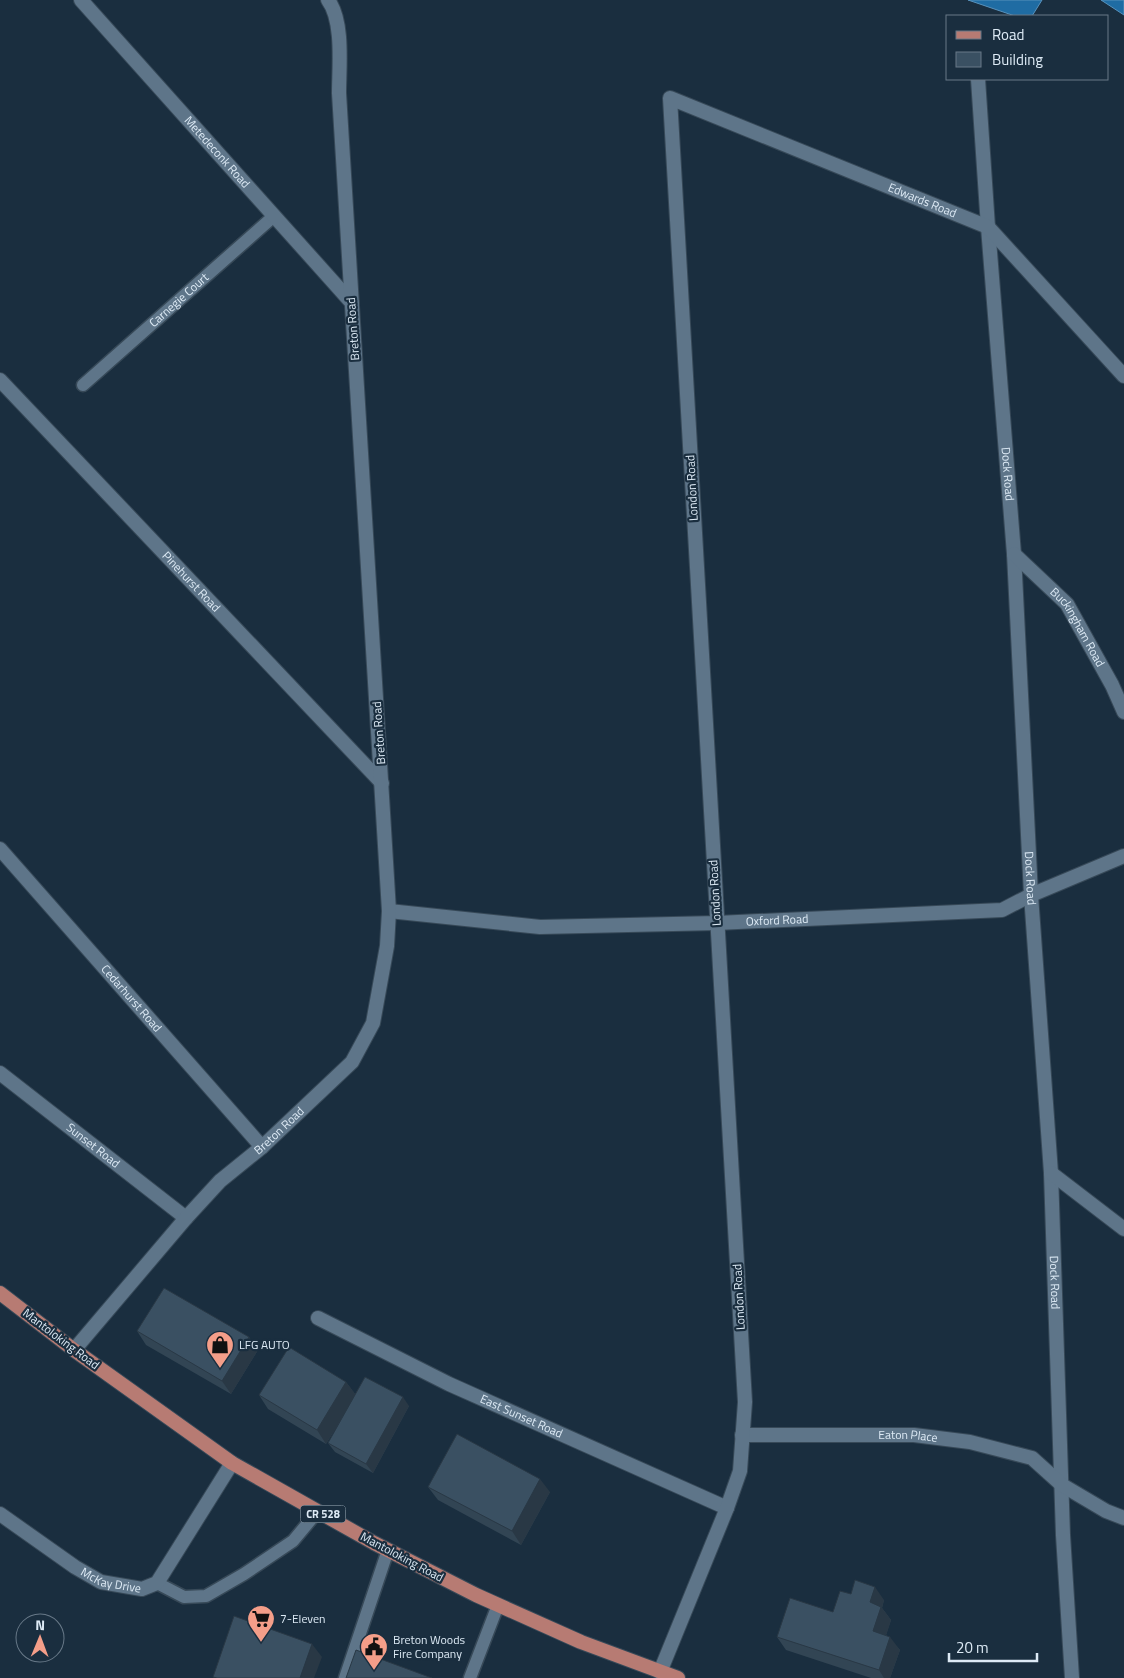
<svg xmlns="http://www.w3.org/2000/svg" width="1124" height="1678" font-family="'Titillium Web',sans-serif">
	<rect width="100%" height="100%" fill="#1a2e3f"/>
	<g fill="#1f6ca3" stroke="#5892bc">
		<path d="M968,0h74l-10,16h-17z"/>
		<path d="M1101,0h23v15z"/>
	</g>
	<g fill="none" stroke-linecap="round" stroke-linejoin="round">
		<defs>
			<g id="service">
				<path id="s1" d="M83,385l191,-169"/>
				<path d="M157,1583l27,14 22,-1 38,-22 49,-33 25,-30"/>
				<path d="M345,1678l43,-128"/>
				<path d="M470,1678l28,-73"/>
			</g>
			<g id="minor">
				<path id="s2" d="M81,0l271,303"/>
				<path id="s3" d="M978,79l10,148 26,327 17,341 20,278 12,362 9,143"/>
				<path id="s4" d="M0,380l382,403"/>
				<path id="s5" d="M1014,554l53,50 45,81 12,27"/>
				<path id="s6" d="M0,849l262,298"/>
				<path id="s7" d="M389,911l151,16 177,-4 285,-13 29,-15 93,-39"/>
				<path id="s8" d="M0,1073l186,145"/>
				<path d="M1051,1173l73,56"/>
				<path id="s9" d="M318,1318l131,66 278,124"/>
				<path id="s10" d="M74,1350l112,-132 34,-37 42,-34 90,-85 21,-39 14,-77 2,-35 -50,-818c0,-25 5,-72 -11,-93"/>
				<path id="s11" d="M742,1435h172l56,7 62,16 30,27 44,26 18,7"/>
				<path id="s12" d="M0,1514l75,53 26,15 41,7 15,-6 75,-120"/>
				<path id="s13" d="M660,1672l67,-164 13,-37 5,-69 -75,-1304 318,129 136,149"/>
			</g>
			<path id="primary" d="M0,1293l74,57 158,113 142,80 102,52 105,47 97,36"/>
		</defs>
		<use href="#service" stroke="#374958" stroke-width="15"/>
		<use href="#minor" stroke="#374958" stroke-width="16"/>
		<use href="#primary" stroke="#374958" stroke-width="16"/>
		<use href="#service" stroke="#5e7589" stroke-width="12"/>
		<use href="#minor" stroke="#5e7589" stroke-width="14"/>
		<use href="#primary" stroke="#b77b73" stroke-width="14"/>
	</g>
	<g fill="#324554">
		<path d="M137,1331l112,6 9,13 -27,44 -85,-49z"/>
		<path d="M346,1382l9,12 54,12 -36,67 -38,-21 -7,-9 16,-28 -18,29 -58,-35 -9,-14z"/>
		<path d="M428,1487l122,5 -29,53 -83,-45z"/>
		<path d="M851,1594l33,6 -2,8 9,12 -5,15 14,15 -10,28h-19l-85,-28 -9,-13 56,-25z"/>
	</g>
	<g fill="#293845">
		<path d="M249,1337l9,13 -27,44 -9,-13z"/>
		<path d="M346,1382l10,13 -30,49 -9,-14z"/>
		<path d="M403,1397l6,9 -36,67 -7,-9z"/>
		<path d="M540,1479l10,13 -29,53 -9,-14z"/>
		<path d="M875,1587l9,13 -2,8 9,12 -8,25 -10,-14 -3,-29z"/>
		<path d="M890,1637l10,13 -10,28h-6l-5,-8z"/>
		<path d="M312,1644l10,13 -8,21h-14z"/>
	</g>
	<g fill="#3a5062" stroke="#293845">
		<path d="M164,1288l85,49 -27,44 -85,-50z"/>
		<path d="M289,1347l57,35 -29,48 -58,-35z"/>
		<path d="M365,1377l38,20 -37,67 -38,-21z"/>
		<path d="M457,1434l83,45 -28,52 -84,-44z"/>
		<path d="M855,1580l20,7 -5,15 11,5 -8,24 17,6 -11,33 -102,-33 13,-39 43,14 7,-21 11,3z"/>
		<path d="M234,1616l78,28 -12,34h-83l-4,-1z"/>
		<path d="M356,1650l76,28h-86z"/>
	</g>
	<defs>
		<symbol id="shop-pin" viewBox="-11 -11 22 30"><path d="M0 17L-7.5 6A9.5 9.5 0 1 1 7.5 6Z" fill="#f49e89" stroke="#1a2e3f"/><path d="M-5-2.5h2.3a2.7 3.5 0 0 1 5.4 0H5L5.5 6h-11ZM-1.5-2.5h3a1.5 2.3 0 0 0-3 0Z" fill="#111"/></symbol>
		<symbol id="supermarket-pin" viewBox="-11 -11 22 30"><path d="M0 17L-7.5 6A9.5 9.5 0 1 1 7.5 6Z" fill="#f49e89" stroke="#1a2e3f"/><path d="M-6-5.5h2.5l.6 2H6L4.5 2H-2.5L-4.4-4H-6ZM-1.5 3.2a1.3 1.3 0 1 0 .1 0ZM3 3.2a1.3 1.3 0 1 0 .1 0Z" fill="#111"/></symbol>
		<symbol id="civic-pin" viewBox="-11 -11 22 30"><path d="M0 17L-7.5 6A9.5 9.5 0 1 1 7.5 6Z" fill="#f49e89" stroke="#1a2e3f"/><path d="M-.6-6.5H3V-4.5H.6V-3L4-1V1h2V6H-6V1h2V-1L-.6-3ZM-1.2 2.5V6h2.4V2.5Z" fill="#111"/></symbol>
	</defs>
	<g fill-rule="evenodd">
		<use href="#shop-pin" x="204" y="1329" width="32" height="43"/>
		<use href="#supermarket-pin" x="245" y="1603" width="32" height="43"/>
		<use href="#civic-pin" x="358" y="1631" width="32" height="43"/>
	</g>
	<g text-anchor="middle" stroke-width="4.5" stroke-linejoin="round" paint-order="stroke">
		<rect fill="#1a2e3f" stroke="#a2b2be" stroke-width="1" x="300.5" y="1505.5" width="45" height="17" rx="4"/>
		<g font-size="11" font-weight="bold" fill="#ddeaf5">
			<text x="323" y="1518">CR 528</text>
		</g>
		<g font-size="12" fill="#ddeaf5" stroke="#1a2e3f">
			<text dy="4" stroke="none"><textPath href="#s2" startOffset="204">Metedeconk Road</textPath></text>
			<text dy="4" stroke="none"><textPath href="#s13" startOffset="1864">Edwards Road</textPath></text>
			<text dy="4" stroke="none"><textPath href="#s1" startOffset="128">Carnegie Court</textPath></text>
			<text transform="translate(353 329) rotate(-94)" y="4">Breton Road</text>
			<text dy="4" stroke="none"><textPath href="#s3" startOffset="396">Dock Road</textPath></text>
			<text transform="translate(692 488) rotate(-93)" y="4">London Road</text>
			<text dy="4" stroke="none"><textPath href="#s4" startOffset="278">Pinehurst Road</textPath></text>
			<text dy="4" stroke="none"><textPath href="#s5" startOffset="98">Buckingham Road</textPath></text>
			<text transform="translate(379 733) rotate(-94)" y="4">Breton Road</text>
			<text dy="4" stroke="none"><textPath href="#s3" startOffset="801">Dock Road</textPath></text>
			<text transform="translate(715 893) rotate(-93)" y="4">London Road</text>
			<text dy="4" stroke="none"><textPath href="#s7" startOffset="389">Oxford Road</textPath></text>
			<text dy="4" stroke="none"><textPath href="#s6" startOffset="199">Cedarhurst Road</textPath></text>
			<text dy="4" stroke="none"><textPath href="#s10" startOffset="301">Breton Road</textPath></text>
			<text dy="4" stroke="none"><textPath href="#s8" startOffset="118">Sunset Road</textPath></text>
			<text dy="4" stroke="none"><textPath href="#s3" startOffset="1206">Dock Road</textPath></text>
			<text transform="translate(739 1297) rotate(-93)" y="4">London Road</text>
			<text transform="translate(61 1339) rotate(37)" y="4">Mantoloking Road</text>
			<text dy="4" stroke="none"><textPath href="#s9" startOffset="226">East Sunset Road</textPath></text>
			<text dy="4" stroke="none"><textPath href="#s11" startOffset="166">Eaton Place</textPath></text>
			<text transform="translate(402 1557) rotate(28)" y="4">Mantoloking Road</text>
			<text dy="4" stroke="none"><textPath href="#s12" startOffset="131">McKay Drive</textPath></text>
		</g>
		<g font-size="12" fill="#ddeaf5" stroke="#1a2e3f" text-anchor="start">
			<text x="239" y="1349">LFG AUTO</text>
			<text x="280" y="1623">7-Eleven</text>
			<text x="393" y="1644">Breton Woods<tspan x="393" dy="14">Fire Company</tspan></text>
		</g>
	</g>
	<rect x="946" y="15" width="162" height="65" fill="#1a2e3f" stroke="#687988"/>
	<rect x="956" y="31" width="25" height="8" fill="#b77b73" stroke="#687988"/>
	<text x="992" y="40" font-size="15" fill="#ddeaf5">Road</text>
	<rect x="956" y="52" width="25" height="15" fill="#3a5062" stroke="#687988"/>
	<text x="992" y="65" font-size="15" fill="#ddeaf5">Building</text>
	<g transform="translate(40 1638) rotate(1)"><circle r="24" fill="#1a2e3f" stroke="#687988"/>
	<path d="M0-4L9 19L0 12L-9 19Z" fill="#f49e89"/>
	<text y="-8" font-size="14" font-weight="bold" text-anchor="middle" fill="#ddeaf5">N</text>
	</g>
	<path d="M949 1653v8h88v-8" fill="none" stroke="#ddeaf5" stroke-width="2.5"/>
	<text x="956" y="1653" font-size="15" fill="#ddeaf5" stroke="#1a2e3f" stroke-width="4" paint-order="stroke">20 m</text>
</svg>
